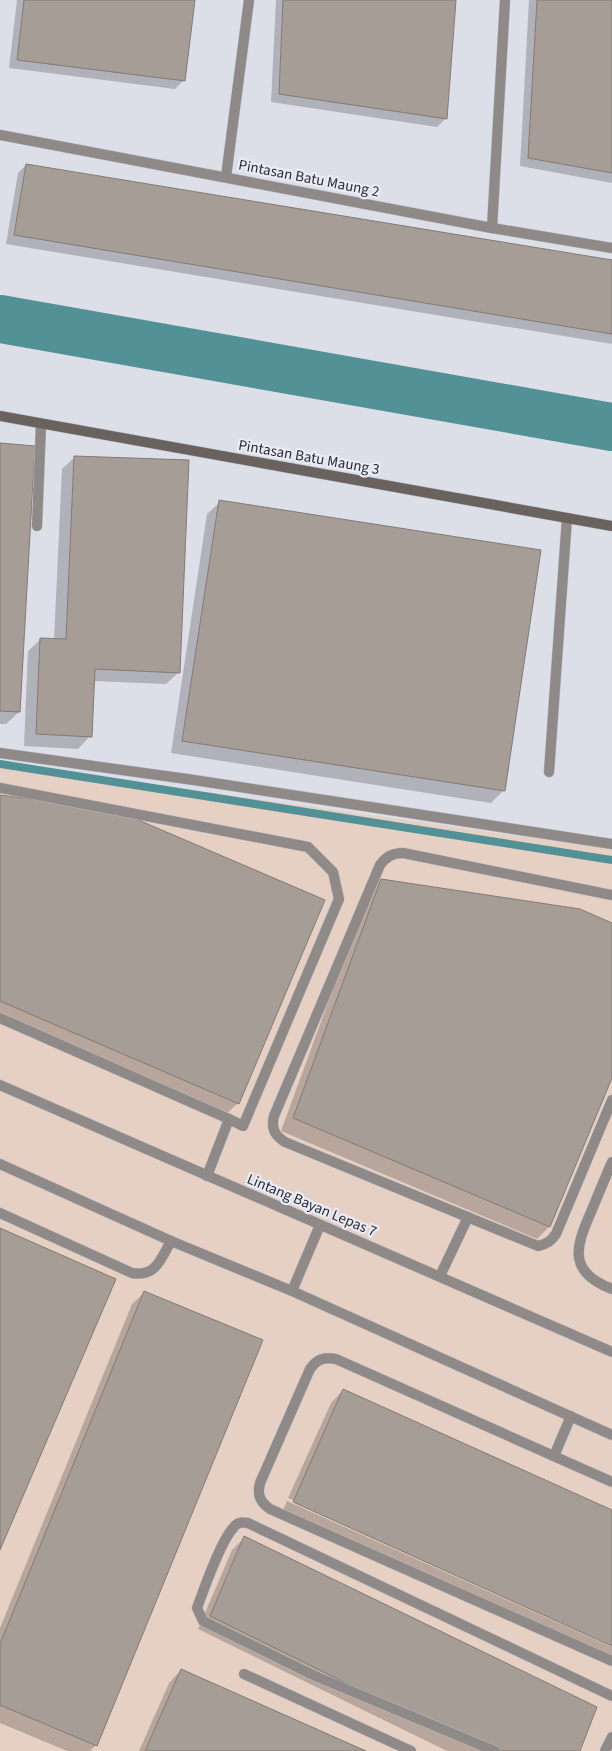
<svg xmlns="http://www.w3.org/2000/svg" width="612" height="1751" font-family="'Source Sans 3',sans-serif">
	<rect width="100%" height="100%" fill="#dcdee8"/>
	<path fill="#e6d0c4" d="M0,763l612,86v902h-612z"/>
	<g fill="#0003">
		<path d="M17,0h177l-10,80 -9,9 -166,-21z"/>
		<path d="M276,0h179l-9,118 -9,9 -166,-25z"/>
		<path d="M529,0h83v183l-92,-17z"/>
		<path d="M26,165l586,97v82l-606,-100 12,-71z"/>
		<path d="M0,445l19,267 -13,12h-6z"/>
		<path d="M75,457l104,215 -13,12 -73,-3 -3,55 -12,13 -54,-3 4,-95 13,-12 13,1 8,-171z"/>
		<path d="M220,502l284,288 -13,13 -320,-50 36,-239z"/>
		<path d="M0,797l238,306 -13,12 -225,-96z"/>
		<path d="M381,880l231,45v149l-63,153 -12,12 -256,-108 87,-238z"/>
		<path d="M145,1292l-49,453 -6,6h-23l-67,-28v-95l132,-324z"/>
		<path d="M343,1390l269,121v133l-324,-146 43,-95z"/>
		<path d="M287,1501l325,146v16l-331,-149z"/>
		<path d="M245,1537l334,214h-132l-249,-122 34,-79z"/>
		<path d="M181,1670l182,81h-224l30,-68z"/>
	</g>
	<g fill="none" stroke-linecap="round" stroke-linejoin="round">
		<path stroke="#529196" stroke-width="8" d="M0,764l612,96"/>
		<path stroke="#529196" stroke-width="48" d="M0,319l612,108"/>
	</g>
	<g fill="#a79d97" stroke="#837a74">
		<path d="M24,0h171l-10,81 -168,-21z"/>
		<path d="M283,0h173l-9,119 -168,-25z"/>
		<path d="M537,0h75v173l-84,-15z"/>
		<path d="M26,164l586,96v74l-598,-99z"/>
		<path d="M0,443l35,3 -15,266 -20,-1z"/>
		<path d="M74,456l115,4 -9,213 -85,-4 -3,68 -56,-3 4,-96 26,1z"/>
		<path d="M219,500l322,50 -36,241 -323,-50z"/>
		<path d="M0,795l115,15 210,90 -86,204 -239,-103z"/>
		<path d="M381,879l199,30 32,14v155l-62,149 -257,-109z"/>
		<path d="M0,1228l116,51 -116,271z"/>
		<path d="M144,1291l119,49 -166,406 -97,-41v-61z"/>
		<path d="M343,1389l269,121v136l-319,-144z"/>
		<path d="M244,1536l353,171 -17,44h-96l-274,-135z"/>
		<path d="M181,1669l185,82h-221z"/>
	</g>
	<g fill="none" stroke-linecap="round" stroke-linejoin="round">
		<defs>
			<g id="lane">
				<path d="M37,526l4,-102"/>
				<path d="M0,753l194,27 418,64"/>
				<path d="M549,772l18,-254"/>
				<path d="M0,788l308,59 25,25 6,27 -96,227 -14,-7"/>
				<path d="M612,895l-209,-42c-11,0 -17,4 -23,12l-106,251c-3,12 0,19 11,26l253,104c9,-2 13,-5 18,-12l56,-134"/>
				<path d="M0,1018l229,101 -22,57"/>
				<path d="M612,1162c-7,16 -14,33 -21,50 -16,36 -23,60 21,77"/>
				<path d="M0,1164l171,77"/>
				<path d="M0,1213l132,60c24,4 29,-14 39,-32l121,50 28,-66"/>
				<path d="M440,1276l28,-59"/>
				<path d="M292,1291l320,144"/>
				<path d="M554,1456l17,-40"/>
				<path d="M612,1482l-276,-123c-12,-2 -19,0 -26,10l-50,114c-3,12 0,19 10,26l342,152"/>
				<path d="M244,1674l167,77"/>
				<path d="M495,1751l-182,-76 -110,-54 -6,-13c7,-19 24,-68 37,-81 4,-5 8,-5 14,-4l364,173"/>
				<path d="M605,1751l7,-14"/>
			</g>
			<g id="street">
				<path d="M0,135l492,93 120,20"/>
				<path d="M226,177l23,-177"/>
				<path d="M492,228l13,-228"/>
				<path d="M0,1085l612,267"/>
			</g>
			<path id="secondary" d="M0,416l612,110"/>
		</defs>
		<use href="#lane" stroke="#b9bac3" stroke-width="11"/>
		<use href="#street" stroke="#b9bac3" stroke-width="11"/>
		<use href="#secondary" stroke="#b9bac3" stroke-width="11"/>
		<use href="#lane" stroke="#8f8a88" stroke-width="10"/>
		<use href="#street" stroke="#8f8a88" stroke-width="10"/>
		<use href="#secondary" stroke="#69625f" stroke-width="10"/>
	</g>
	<g text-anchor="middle" stroke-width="4.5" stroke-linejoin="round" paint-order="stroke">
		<g font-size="15" fill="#2c2c30" stroke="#e9ebf6">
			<text transform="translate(309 178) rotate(11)" y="5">Pintasan Batu Maung 2</text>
			<text transform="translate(309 457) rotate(10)" y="5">Pintasan Batu Maung 3</text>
			<text transform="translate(312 1205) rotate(23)" y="5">Lintang Bayan Lepas 7</text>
		</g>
	</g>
</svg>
